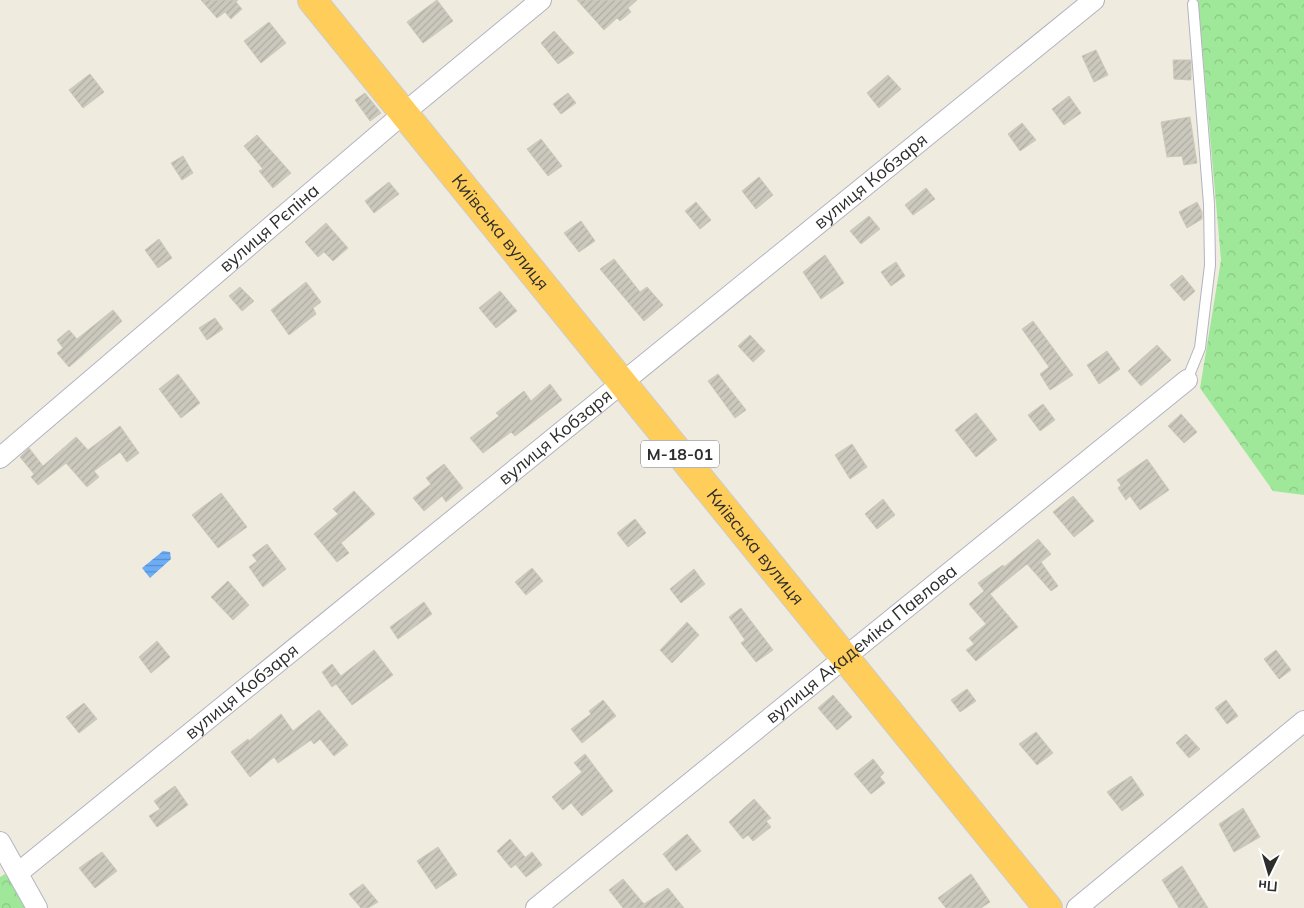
<svg xmlns="http://www.w3.org/2000/svg" width="1304" height="908" font-family="Mulish,sans-serif">
	<defs>
		<pattern id="forest-crowns" width="20" height="18" patternUnits="userSpaceOnUse" patternTransform="scale(1.25)"><rect width="20" height="18" fill="#9fe899"/><path d="M2 6a3 3 0 1 1 6 0M12 15a3 3 0 1 1 6 0" fill="none" stroke="#89c784"/></pattern>
		<pattern id="water-rules" width="6" height="5" patternUnits="userSpaceOnUse" patternTransform="scale(1.25)"><rect width="6" height="5" fill="#6dadf6"/><path d="M0 2.5h6" fill="none" stroke="#5a8dc8"/></pattern>
		<pattern id="building-hatch" width="6" height="6" patternUnits="userSpaceOnUse" patternTransform="scale(1.25)"><rect width="6" height="6" fill="#cbc9bd"/><path d="M-1 1l2-2M0 6l6-6M5 7l2-2" fill="none" stroke="#afada3"/></pattern>
	</defs>
	<rect width="100%" height="100%" fill="#efecdf"/>
	<g fill="url(#forest-crowns)">
		<path d="M1198,0h106v495l-31,-4 -73,-103 21,-128z"/>
		<path d="M5,874l25,34h-30v-31z"/>
	</g>
	<path fill="url(#water-rules)" d="M163,551l7,1 1,7 -21,19 -8,-10z"/>
	<g fill="url(#building-hatch)" stroke="#cbc9b8">
		<path d="M201,0h37l-2,2 6,7 -11,10 -6,-7 -8,6z"/>
		<path d="M437,0l16,21 -30,22 -16,-21z"/>
		<path d="M577,0h60l-9,8 3,4 -11,9 -3,-3 -13,12z"/>
		<path d="M269,22l17,21 -25,20 -17,-22z"/>
		<path d="M554,31l20,22 -16,11 -17,-21z"/>
		<path d="M1096,50l12,25 -14,7 -12,-26z"/>
		<path d="M1173,60h18v20l-17,-1z"/>
		<path d="M90,74l14,18 -21,16 -14,-18z"/>
		<path d="M888,75l13,14 -22,19 -12,-15z"/>
		<path d="M365,93l16,20 -11,8 -15,-21z"/>
		<path d="M568,93l8,10 -15,11 -8,-10z"/>
		<path d="M1069,96l12,17 -17,12 -12,-16z"/>
		<path d="M1190,117l7,46 -13,2 -2,-9 -15,1 -6,-35z"/>
		<path d="M1022,123l14,17 -16,11 -12,-17z"/>
		<path d="M257,135l34,38 -18,15 -14,-17 4,-2 -19,-23z"/>
		<path d="M541,139l21,27 -14,10 -21,-27z"/>
		<path d="M183,156l10,17 -11,7 -11,-17z"/>
		<path d="M759,177l14,18 -17,14 -14,-18z"/>
		<path d="M389,182l10,12 -25,19 -9,-12z"/>
		<path d="M926,188l9,11 -22,16 -8,-10z"/>
		<path d="M696,202l15,18 -11,9 -15,-18z"/>
		<path d="M1197,202l5,10v7l-15,9 -8,-16z"/>
		<path d="M869,216l11,13 -19,15 -11,-13z"/>
		<path d="M581,221l14,20 -16,11 -15,-19z"/>
		<path d="M326,223l22,25 -15,13 -9,-9 -6,5 -13,-15z"/>
		<path d="M159,239l13,19 -14,10 -13,-18z"/>
		<path d="M825,255l19,28 -23,16 -18,-27z"/>
		<path d="M614,259l26,33 7,-5 16,18 -19,16 -44,-52z"/>
		<path d="M896,262l9,14 -14,10 -10,-14z"/>
		<path d="M1182,275l13,16 -11,10 -14,-16z"/>
		<path d="M306,282l15,20 -8,6 3,6 -27,21 -18,-25z"/>
		<path d="M240,287l14,14 -12,10 -13,-15z"/>
		<path d="M500,291l17,20 -21,17 -17,-20z"/>
		<path d="M113,310l9,11 -53,46 -12,-14 6,-5 -6,-8 12,-10 8,9z"/>
		<path d="M215,318l8,11 -16,11 -8,-12z"/>
		<path d="M1033,321l40,54 -23,15 -10,-16 9,-7 -27,-38z"/>
		<path d="M750,335l15,16 -12,11 -15,-16z"/>
		<path d="M1157,345l14,15 -30,26 -13,-15z"/>
		<path d="M1107,351l13,18 -21,15 -12,-19z"/>
		<path d="M178,374l22,29 -19,15 -22,-29z"/>
		<path d="M718,374l28,36 -11,8 -27,-37z"/>
		<path d="M550,384l12,16 -47,36 -4,-4 -28,21 -13,-15 29,-22 -3,-3 28,-22 7,10z"/>
		<path d="M1043,404l12,16 -15,11 -12,-16z"/>
		<path d="M976,413l21,27 -21,17 -21,-27z"/>
		<path d="M1181,414l16,18 -13,11 -16,-17z"/>
		<path d="M120,426l19,27 -12,9 -7,-10 -26,19 5,6 -12,10 -21,-24 -28,22 -7,-8 3,-3 -14,-17 9,-9 14,18 33,-29 12,13z"/>
		<path d="M852,444l15,23 -17,12 -15,-24z"/>
		<path d="M1147,459l22,31 -29,20 -10,-14 -4,4 -8,-12 3,-3 -4,-5z"/>
		<path d="M444,464l19,24 -17,14 -4,-6 -18,15 -11,-13 18,-14 -5,-6z"/>
		<path d="M354,491l21,23 -34,29 8,10 -12,9 -23,-28 24,-20 -5,-5z"/>
		<path d="M221,493l26,34 -29,21 -26,-33z"/>
		<path d="M1073,496l21,25 -20,16 -21,-25z"/>
		<path d="M883,499l12,16 -18,14 -12,-15z"/>
		<path d="M635,519l11,14 -18,14 -11,-14z"/>
		<path d="M1038,539l13,15 -10,8 17,24 -7,5 -24,-27 -37,30 28,33 -42,34 -10,-11 8,-6 -5,-6 17,-14 -17,-20 15,-13 -6,-8 25,-18 1,2z"/>
		<path d="M267,544l19,25 -23,18 -14,-20 8,-6 -5,-6z"/>
		<path d="M532,568l11,13 -17,14 -11,-13z"/>
		<path d="M694,569l11,15 -24,19 -11,-14z"/>
		<path d="M228,581l21,24 -16,15 -22,-23z"/>
		<path d="M424,602l8,12 -34,25 -8,-12z"/>
		<path d="M741,608l32,42 -17,12 -15,-19 4,-3 -16,-23z"/>
		<path d="M687,622l12,13 -27,28 -12,-13z"/>
		<path d="M157,641l13,16 -19,16 -12,-16z"/>
		<path d="M374,650l19,25 -41,30 -16,-21 -4,3 -10,-15 10,-8 9,12z"/>
		<path d="M1276,650l15,20 -12,9 -15,-20z"/>
		<path d="M967,689l9,12 -16,11 -9,-12z"/>
		<path d="M833,695l19,22 -15,13 -19,-22z"/>
		<path d="M603,700l13,16 -34,27 -11,-14 20,-15 -2,-3z"/>
		<path d="M1226,700l12,16 -11,8 -12,-16z"/>
		<path d="M84,703l13,16 -18,14 -13,-16z"/>
		<path d="M319,710l29,35 -14,11 -14,-17 -6,5 -3,-4 -33,23 -4,-6 -24,20 -19,-25 17,-13 1,2 32,-27 12,17z"/>
		<path d="M1036,732l17,21 -16,12 -18,-21z"/>
		<path d="M1186,734l14,15 -11,9 -13,-15z"/>
		<path d="M585,754l28,37 -31,25 -11,-13 -8,7 -11,-13 30,-25 -8,-9z"/>
		<path d="M873,759l11,14 -4,4 5,6 -14,11 -17,-20z"/>
		<path d="M1131,776l13,19 -22,16 -15,-19z"/>
		<path d="M175,786l13,19 -31,22 -8,-11 11,-7 -6,-8z"/>
		<path d="M754,799l17,19 -5,3 5,6 -18,14 -5,-6 -5,4 -14,-17z"/>
		<path d="M1243,808l17,29 -26,15 -15,-28z"/>
		<path d="M687,834l14,17 -25,20 -13,-17z"/>
		<path d="M510,839l15,18 -14,11 -14,-17z"/>
		<path d="M438,847l19,28 -21,14 -19,-28z"/>
		<path d="M102,852l15,19 -22,17 -16,-20z"/>
		<path d="M532,852l10,13 -16,12 -10,-12z"/>
		<path d="M1182,866l26,42h-29l-17,-28z"/>
		<path d="M971,874l19,28 -9,6h-35l-8,-10z"/>
		<path d="M623,879l21,25 24,-16 16,20h-61l-14,-18z"/>
		<path d="M363,884l15,18 -10,6h-7l-12,-14z"/>
	</g>
	<g fill="none" stroke-linecap="round" stroke-linejoin="round">
		<defs>
			<path id="lane" d="M1187,380l13,-32 10,-83 -1,-61 -16,-200"/>
			<g id="street">
				<path id="s1" d="M0,458l404,-345 137,-113"/>
				<path d="M0,842l37,66"/>
				<path id="s2" d="M18,873l1076,-873"/>
				<path id="s3" d="M536,908l651,-528"/>
				<path d="M1077,908l227,-187"/>
			</g>
			<g id="highway">
				<path id="s4" d="M312,0l736,908"/>
			</g>
		</defs>
		<use href="#lane" stroke="#b3b3c1" stroke-width="12"/>
		<use href="#street" stroke="#b3b3c1" stroke-width="22"/>
		<use href="#highway" stroke="#cdcdcd" stroke-width="30"/>
		<use href="#lane" stroke="#fff" stroke-width="10"/>
		<use href="#street" stroke="#fff" stroke-width="20"/>
		<use href="#highway" stroke="#ffcd5a" stroke-width="28"/>
	</g>
	<g text-anchor="middle" stroke-width="4" stroke-linejoin="round" paint-order="stroke">
		<rect fill="#fff" stroke="#6c6c6c" stroke-width="1" x="641" y="440.5" width="78" height="27" rx="4"/>
		<g font-size="16" font-weight="bold" fill="#2d2d2d">
			<text x="680" y="460">М-18-01</text>
		</g>
		<g font-size="18" fill="#2d2d2d" stroke="#fff">
			<text dy="6" stroke="none"><textPath href="#s2" startOffset="1098">вулиця Кобзаря</textPath></text>
			<text dy="6" stroke="none"><textPath href="#s1" startOffset="354">вулиця Рєпіна</textPath></text>
			<text dy="6" stroke="none"><textPath href="#s4" startOffset="299">Київська вулиця</textPath></text>
			<text dy="6" stroke="none"><textPath href="#s2" startOffset="692">вулиця Кобзаря</textPath></text>
			<text dy="6" stroke="none"><textPath href="#s4" startOffset="704">Київська вулиця</textPath></text>
			<text dy="6" stroke="none"><textPath href="#s3" startOffset="419">вулиця Академіка Павлова</textPath></text>
			<text dy="6" stroke="none"><textPath href="#s2" startOffset="288">вулиця Кобзаря</textPath></text>
		</g>
	</g>
	<g transform="translate(1269 873) rotate(185)" stroke="#ffffff" stroke-width="4" paint-order="stroke">
	<path d="M0-4L9 19L0 12L-9 19Z" fill="#2d2d2d"/>
	<text y="-8" font-size="14" font-weight="bold" text-anchor="middle" fill="#2d2d2d">Пн</text>
	</g>
</svg>
